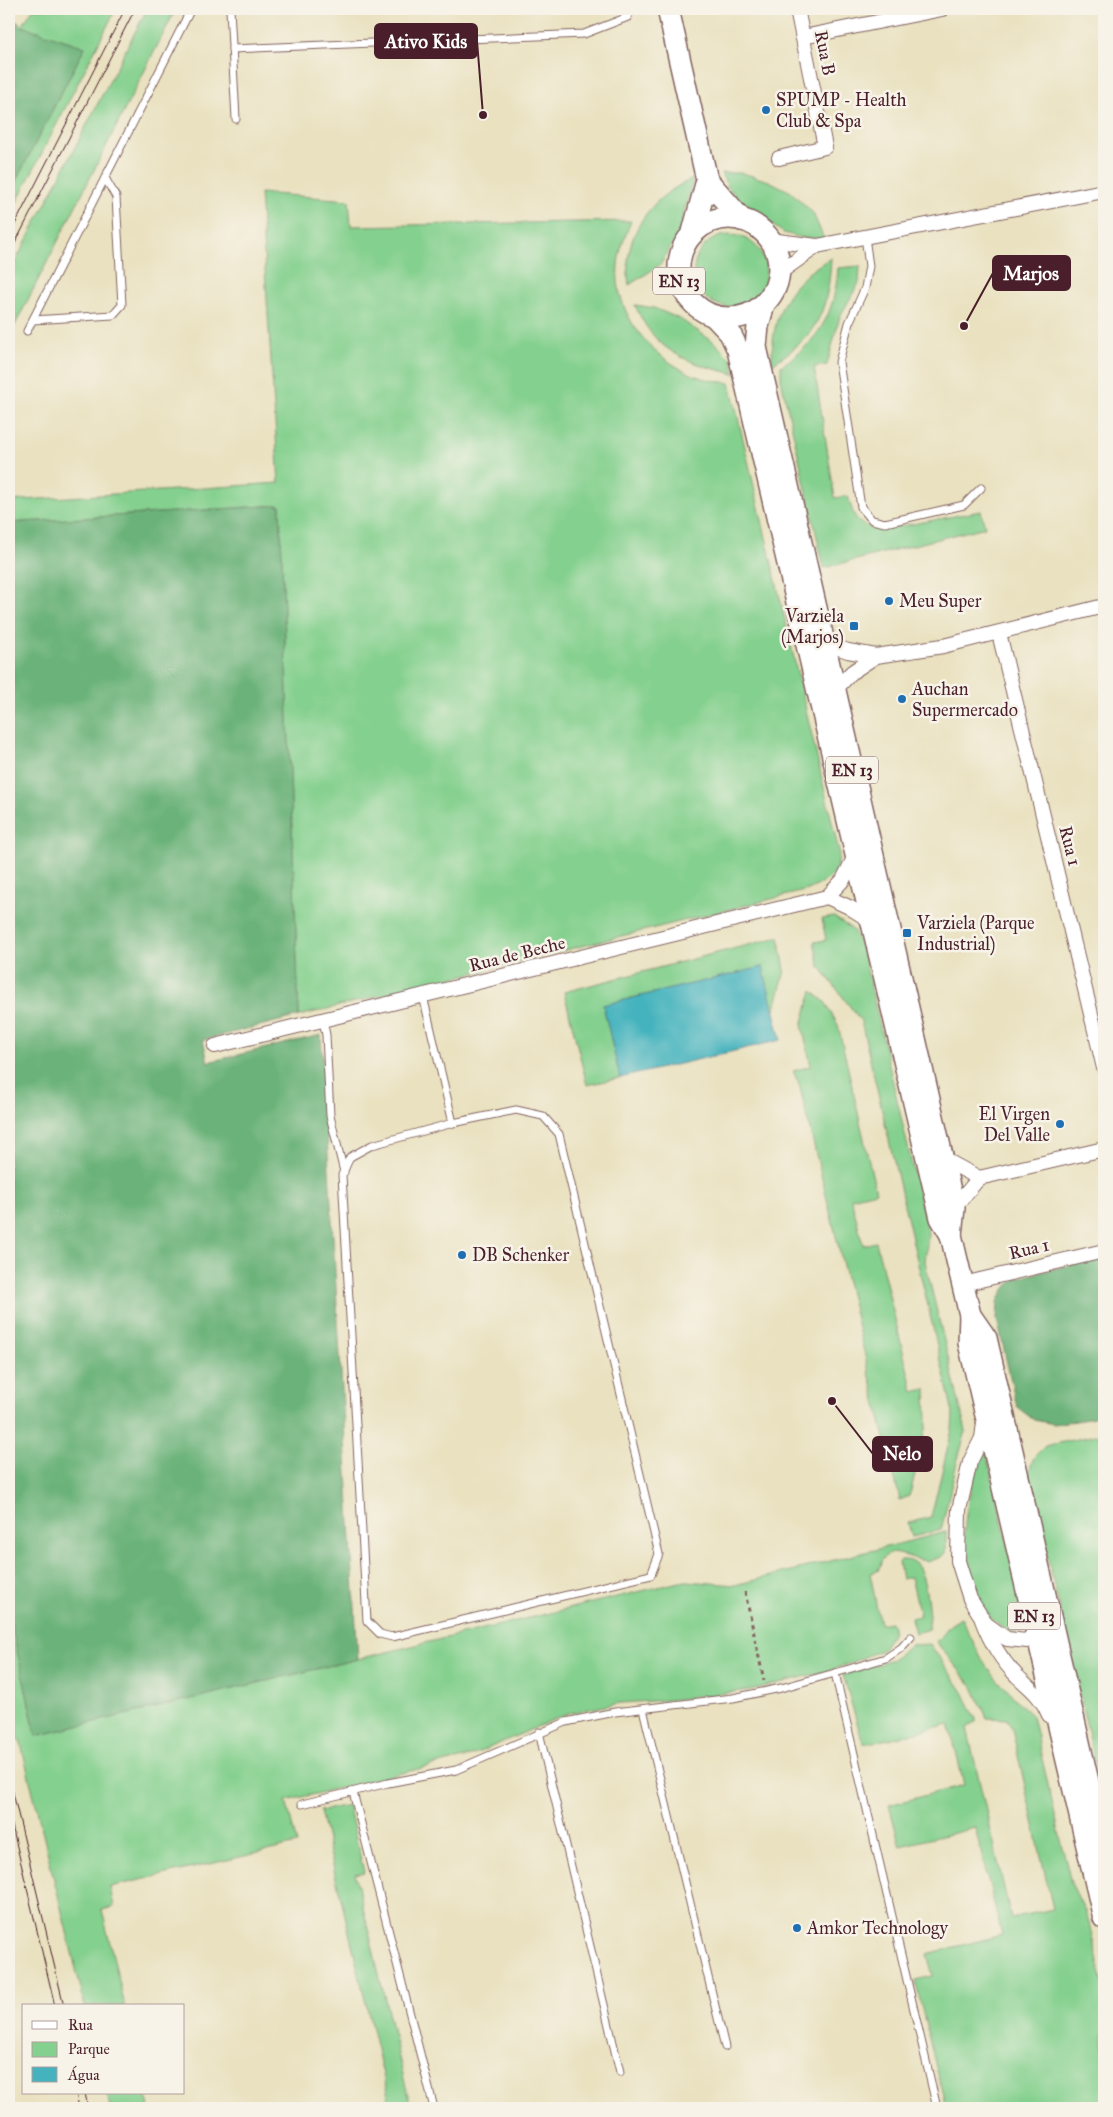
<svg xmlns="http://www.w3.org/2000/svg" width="1113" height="2117" font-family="'IM FELL Great Primer',serif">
	<rect width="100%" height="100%" fill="#f7f3e8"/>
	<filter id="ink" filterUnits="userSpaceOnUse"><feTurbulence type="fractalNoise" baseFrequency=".02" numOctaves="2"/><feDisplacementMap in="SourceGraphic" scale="10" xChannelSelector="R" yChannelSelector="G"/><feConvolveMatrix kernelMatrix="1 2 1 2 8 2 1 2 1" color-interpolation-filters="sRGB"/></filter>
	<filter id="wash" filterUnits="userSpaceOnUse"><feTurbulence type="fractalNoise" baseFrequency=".0096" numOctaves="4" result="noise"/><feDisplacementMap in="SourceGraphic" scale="20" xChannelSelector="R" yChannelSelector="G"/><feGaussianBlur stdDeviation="1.12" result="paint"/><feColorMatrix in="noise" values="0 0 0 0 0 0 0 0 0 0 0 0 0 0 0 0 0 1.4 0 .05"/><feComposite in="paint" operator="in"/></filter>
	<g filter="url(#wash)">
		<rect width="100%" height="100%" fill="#e9e1bf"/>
		<g fill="#84d08e" stroke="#67785c">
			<path d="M33,9h83l-107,208v-23l76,-147 -63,-21z"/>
			<path d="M147,9h29l-167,328v-63z"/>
			<path d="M721,173h21l27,8 22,11 22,21 11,26 -21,-1 -19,-5 -40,-27 -16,-19z"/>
			<path d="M693,179l-15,56 -18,30 -31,20c-8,-47 20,-89 64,-106z"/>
			<path d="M260,193l89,7 2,26 280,-5c-5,14 -12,29 -13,44 -5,49 34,94 78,111 10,4 23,5 34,7l109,469c-1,24 -11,29 -31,38l-509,126 -19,-511 -271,18v-22l270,-18z"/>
			<circle cx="730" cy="271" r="36"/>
			<path d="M831,258c-3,54 -13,77 -59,106 -1,-49 15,-82 59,-106z"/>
			<path d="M860,266l-1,17 -19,33 -13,49 -13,2 21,131 13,-2c6,22 9,31 33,34l100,-19 4,16 -161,41 -43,-188v-14c38,-25 54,-52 57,-98z"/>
			<path d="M635,305l19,3 26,11 34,23 18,18 3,14c-47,-11 -80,-21 -100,-69z"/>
			<path d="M834,917l19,13 9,18 66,286 -3,28 41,169 -9,31 -16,68 -29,7 -4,-14 23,-6 21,-87 1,-17 -92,-392 -41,-54 -6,-25 12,-2 -4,-21z"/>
			<path d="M779,937l6,33 -11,42 -11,-45 -160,38 17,73 -33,7 -23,-93z"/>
			<path d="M812,991l13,11 13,23 38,167 -25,6 12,47 13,-3 37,150 13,-3 1,36 -16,65 -2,6 -9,4 -101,-416 -6,-13 18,-5 -9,-41z"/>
			<path d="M1104,1433v367l-76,-326 6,-17 11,-11z"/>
			<path d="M986,1450l41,180c-13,5 -25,-1 -34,-10 -42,-38 -32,-125 -7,-170z"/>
			<path d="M946,1532v21c-21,17 -34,0 -57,0l-7,7 -4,11 -8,2 10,51 11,-2 2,5 -1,7 -10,16 -50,20 -82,20 -80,10 -50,3 -51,10 -101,44 -182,44 11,43 -187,43 4,20 -12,3 23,96h-40l-65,-266 -11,2v-128l27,122 639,-153 11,-2 49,4z"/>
			<path d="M901,1560c6,0 10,0 15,4 10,10 14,51 13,65l-14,4 -4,-15 9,-2 -9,-39 -9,2 -3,-16z"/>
			<path d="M961,1618l22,43 12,16 37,39 39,167 16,32 17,72v121h-158l-31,-128 18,-4 -6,-22 75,-19 -27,-107 -75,18 -11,-41 75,-20 -15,-61 -76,19h-10l-20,-68 49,-15 19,-15 19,-1 33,48 13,27v3l-9,6 44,190 42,-9 -41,-180 -5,-10 -20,-1 -14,-31 -37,-45 14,-17z"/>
			<path d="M348,1805l16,67 -9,2 56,234h-20l-71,-297z"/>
			<path d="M107,2093h39l3,15h-39z"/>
		</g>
		<g fill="#6bb279" stroke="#5a6852">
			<path d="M9,15l13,11 63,21 -76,147z"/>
			<path d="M280,505l19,511 -96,24 5,22 113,-27 37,624 -322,77 -27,-122v-1091z"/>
			<path d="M1104,1257v158l-50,9 -20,-4 -17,-13 -20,-88 1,-17 7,-14 12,-10z"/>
		</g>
		<path fill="#44b3be" stroke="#476974" d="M763,967l18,73 -161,38 -17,-73z"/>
	</g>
	<g filter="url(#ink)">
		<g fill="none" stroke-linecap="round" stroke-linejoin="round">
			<defs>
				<g id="service">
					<path d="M230,9l6,110"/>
					<path d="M232,49l352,-15 44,-17 -2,-8"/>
					<path d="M865,237l4,29 -4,22 -16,35 -10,39 22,145 11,13 13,3 79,-18 17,-17"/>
					<path d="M33,320l80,-5 9,-10 -6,-108 -11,-19"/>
					<path d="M27,331l164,-322"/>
					<path d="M423,996l30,127 63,-13 27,6 16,18 100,420 -8,21 -259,62 -12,-3 -13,-13 -25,-446 8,-18 22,-12 81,-22"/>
					<path d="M323,1020l3,15 4,81 14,56"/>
					<path d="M835,1673l102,435"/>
					<path d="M643,1709l82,338"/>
					<path d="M539,1732l81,340"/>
					<path d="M353,1792l81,316"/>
					<path d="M302,1804l86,-21 68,-13 110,-48 49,-10 118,-14 48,-10 54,-15 51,-15 15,-10 10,-11"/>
				</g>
				<g id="minor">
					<path d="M803,37l139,-28"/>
					<path d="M779,158l46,-11 -28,-138"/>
					<path d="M770,240l47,6 287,-55"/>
					<path d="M779,273l38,-27"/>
					<path d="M999,633l105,435"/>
					<path d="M824,643l24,8 28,5 67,-10 161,-40"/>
					<path d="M834,691l18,-19 24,-16"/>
					<path d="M827,897l22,10 22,14"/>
					<path d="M215,1046l612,-149 16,-17 12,-24"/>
					<path d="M942,1158l37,20"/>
					<path d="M954,1208l25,-30 125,-29"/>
					<path d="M963,1284l141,-33"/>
					<path d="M984,1423l-2,15 -12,24 -11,48 -1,51 12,38 16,25 21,15 20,2 10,-11 1,-4"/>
					<path d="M982,1620c8,21 19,40 35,56 14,13 25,21 32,39"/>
				</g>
				<g id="primary">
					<path d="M668,9l39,171 -14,52"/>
					<path d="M707,180l35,40"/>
					<circle cx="729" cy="268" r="50"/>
					<path d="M764,304l-6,22 -2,21 198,861 -3,27"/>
					<path d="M715,317l15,16 8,17 203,868 10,17 19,80 -1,28 135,575"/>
					<path d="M970,1315l16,23 118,513"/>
				</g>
			</defs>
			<use href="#service" stroke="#82635f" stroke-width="9"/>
			<use href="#minor" stroke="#82635f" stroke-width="16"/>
			<use href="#primary" stroke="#82635f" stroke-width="24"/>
			<g stroke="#82635f" stroke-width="3" stroke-dasharray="4 4" stroke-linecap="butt">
				<path d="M745,1592l19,89"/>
				<path d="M9,2106l1,2"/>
			</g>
			<use href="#service" stroke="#fff" stroke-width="7"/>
			<use href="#minor" stroke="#fff" stroke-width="14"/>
			<use href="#primary" stroke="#fff" stroke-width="21"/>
			<g stroke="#4a1f2b" stroke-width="1">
				<path d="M9,236l116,-227"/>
				<path d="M9,255l126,-246"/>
				<path d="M9,1776l55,230"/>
				<path d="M9,1813l46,193"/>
				<path d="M76,2093l3,15"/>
				<path d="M85,2093l3,15"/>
			</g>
		</g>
	</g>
	<g fill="#1f6fb2" stroke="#f7f3e8" stroke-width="2">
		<circle cx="766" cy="110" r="5"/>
		<circle cx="889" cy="601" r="5"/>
		<rect x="849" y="621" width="10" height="10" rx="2.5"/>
		<circle cx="902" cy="699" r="5"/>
		<rect x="902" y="928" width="10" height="10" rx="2.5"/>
		<circle cx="1060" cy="1124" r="5"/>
		<circle cx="462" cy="1255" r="5"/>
		<circle cx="797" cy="1928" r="5"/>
	</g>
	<g text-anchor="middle" stroke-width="5" stroke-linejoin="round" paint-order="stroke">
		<g fill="#f7f3e8" stroke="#7e5f64" stroke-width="1">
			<rect x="653" y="267.5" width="52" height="27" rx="4"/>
			<rect x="826" y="756.5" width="52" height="27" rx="4"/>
			<rect x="1008" y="1602.5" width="52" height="27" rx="4"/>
		</g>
		<g font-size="16" font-weight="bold" fill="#4a1f2b">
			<text x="679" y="287">EN 13</text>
			<text x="852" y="776">EN 13</text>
			<text x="1034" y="1622">EN 13</text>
		</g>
		<g font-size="18" fill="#4a1f2b" stroke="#f7f3e8">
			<text transform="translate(825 53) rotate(79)" y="6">Rua B</text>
			<text transform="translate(1070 846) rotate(76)" y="6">Rua 1</text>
			<text transform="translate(517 954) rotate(-14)" y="6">Rua de Beche</text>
			<text transform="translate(1029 1249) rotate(-13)" y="6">Rua 1</text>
		</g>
		<g font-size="18" fill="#4a1f2b" stroke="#f7f3e8" text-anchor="start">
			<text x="776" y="106">SPUMP - Health<tspan x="776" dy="21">Club &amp; Spa</tspan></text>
			<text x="899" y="607">Meu Super</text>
			<text x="844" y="622" text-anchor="end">Varziela<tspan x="844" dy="21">(Marjos)</tspan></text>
			<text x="912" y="695">Auchan<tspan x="912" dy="21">Supermercado</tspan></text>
			<text x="917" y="929">Varziela (Parque<tspan x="917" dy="21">Industrial)</tspan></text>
			<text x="1050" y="1120" text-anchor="end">El Virgen<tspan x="1050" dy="21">Del Valle</tspan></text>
			<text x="472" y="1261">DB Schenker</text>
			<text x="807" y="1934">Amkor Technology</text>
		</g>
	</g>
	<path fill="none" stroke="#4a1f2b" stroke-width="2" d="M483 115L477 41M964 326L993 273M832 1401L873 1454"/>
	<g fill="#4a1f2b" stroke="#f7f3e8" stroke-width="2">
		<circle cx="483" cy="115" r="5"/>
		<circle cx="964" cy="326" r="5"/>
		<circle cx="832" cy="1401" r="5"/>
	</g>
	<g fill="#4a1f2b" stroke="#4a1f2b" stroke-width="2">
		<rect x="375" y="24" width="102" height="34" rx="5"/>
		<rect x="993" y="256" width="77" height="34" rx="5"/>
		<rect x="873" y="1437" width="59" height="34" rx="5"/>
	</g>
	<g font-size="19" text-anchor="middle" font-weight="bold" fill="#fff">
		<text x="426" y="48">Ativo Kids</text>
		<text x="1031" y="280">Marjos</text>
		<text x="902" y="1460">Nelo</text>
	</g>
	<rect width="1113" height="2117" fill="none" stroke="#f7f3e8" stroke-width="30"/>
	<rect x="22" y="2004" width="162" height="90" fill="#f7f3e8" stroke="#b29e9c"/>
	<rect x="32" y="2021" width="25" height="8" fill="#ffffff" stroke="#b29e9c"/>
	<text x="68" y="2030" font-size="15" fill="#4a1f2b">Rua</text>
	<rect x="32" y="2042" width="25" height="15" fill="#84d08e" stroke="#b29e9c"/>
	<text x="68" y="2054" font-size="15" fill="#4a1f2b">Parque</text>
	<rect x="32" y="2067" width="25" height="15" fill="#44b3be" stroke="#b29e9c"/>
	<text x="68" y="2080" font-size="15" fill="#4a1f2b">Água</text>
</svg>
